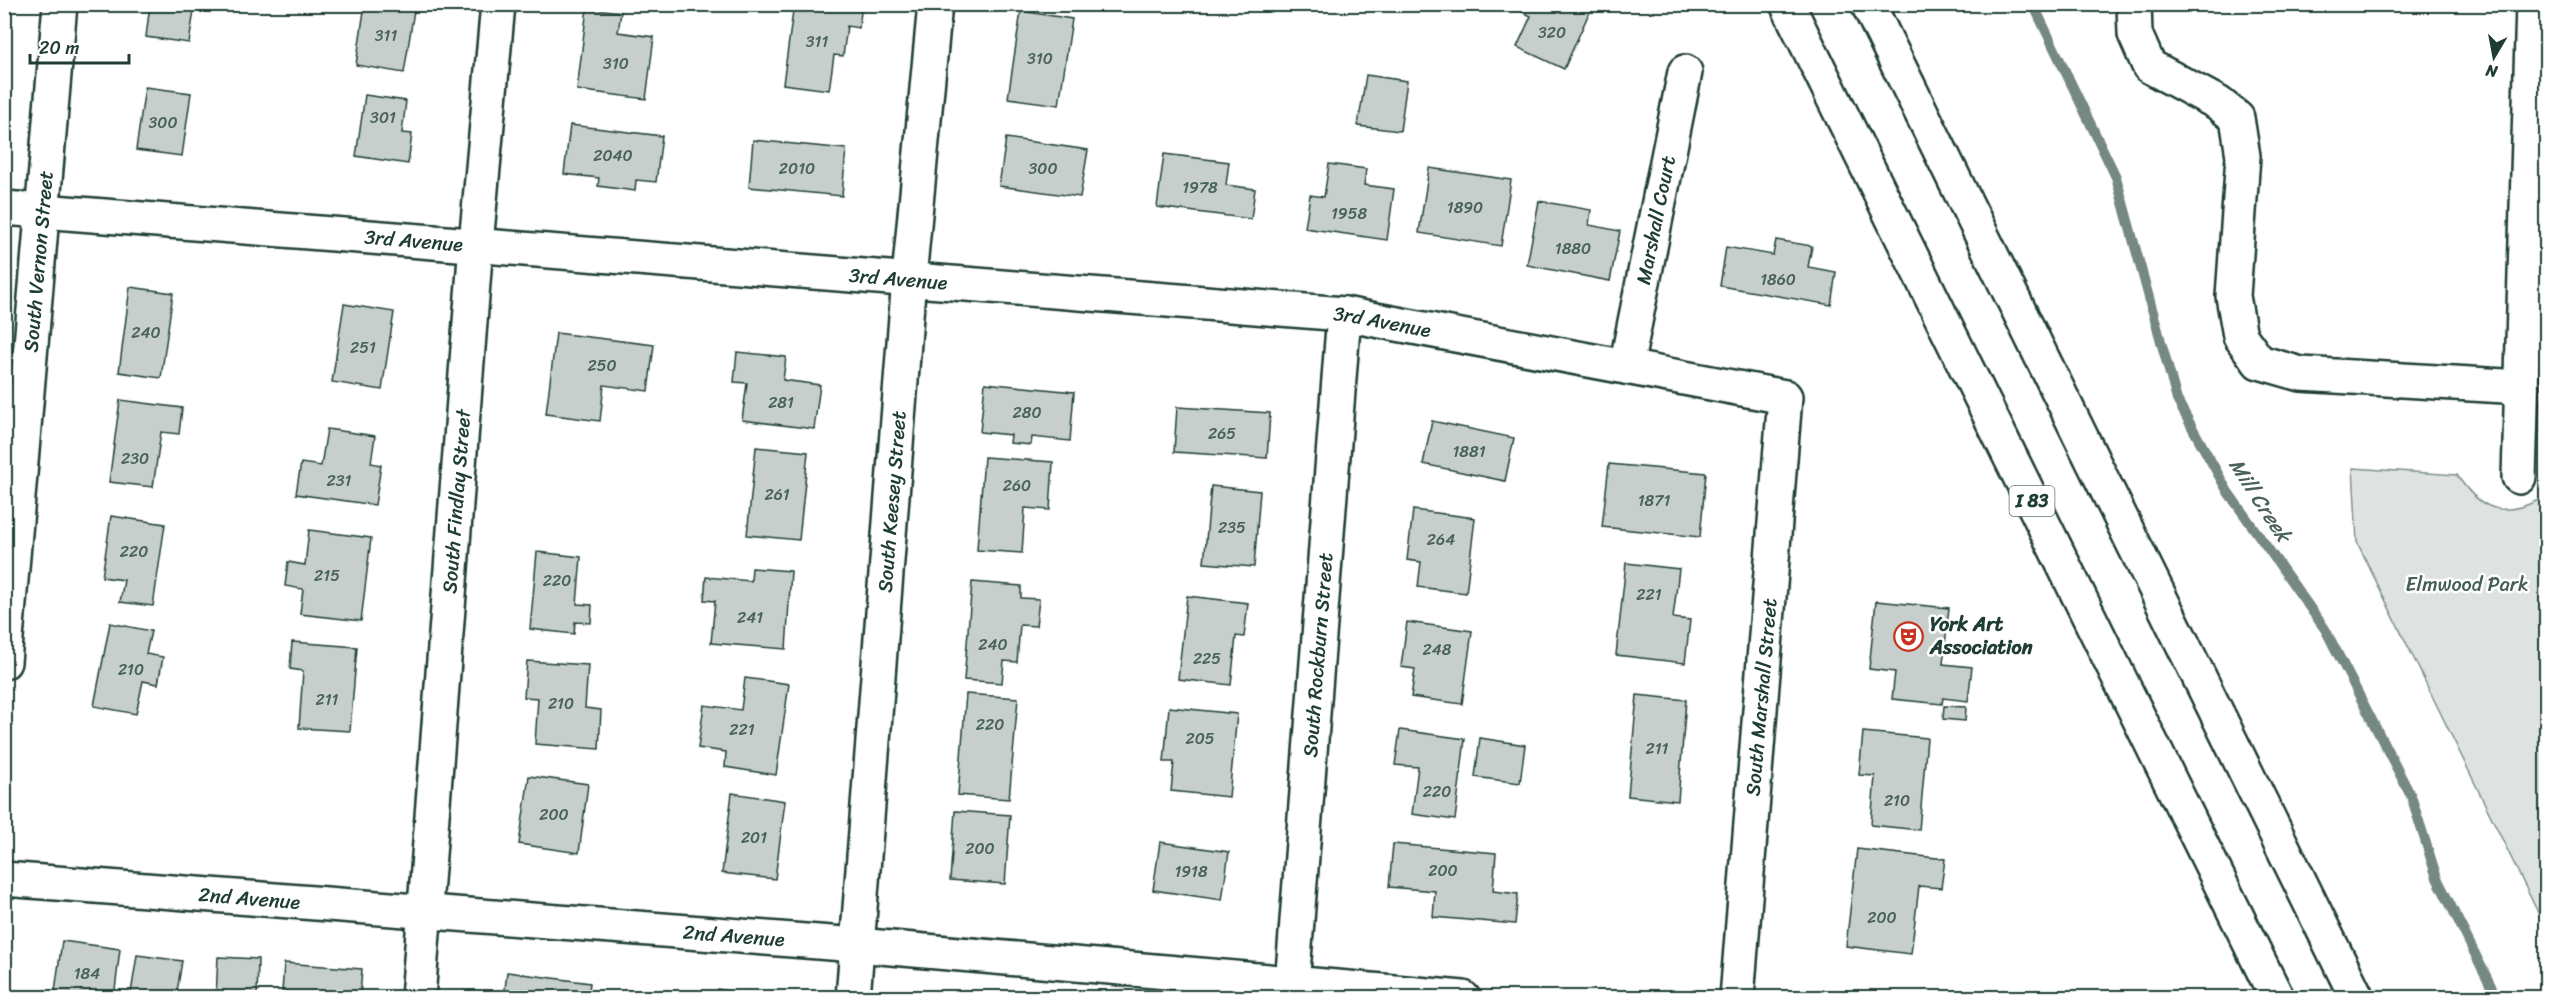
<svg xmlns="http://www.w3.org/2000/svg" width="2551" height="1002" font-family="Sriracha,sans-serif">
	<rect width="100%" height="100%" fill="#fff"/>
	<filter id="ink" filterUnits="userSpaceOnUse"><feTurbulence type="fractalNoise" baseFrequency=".0167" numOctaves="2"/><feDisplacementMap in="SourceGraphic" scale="12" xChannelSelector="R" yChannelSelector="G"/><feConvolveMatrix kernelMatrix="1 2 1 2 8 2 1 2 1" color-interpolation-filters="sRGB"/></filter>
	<g filter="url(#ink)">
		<path fill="#dee3e2" stroke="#7e908b" stroke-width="1.5" d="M2353,468l104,7c25,39 50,43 89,21v433l-189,-387z"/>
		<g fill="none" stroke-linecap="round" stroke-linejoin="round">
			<path stroke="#758883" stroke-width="10" d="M2033,4l83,173 61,223 51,92 97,137 86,167 26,82 60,120"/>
		</g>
		<g fill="#c7cfcc" stroke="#1f3d34" stroke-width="1.5">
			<path d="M150,4h45l-6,39 -43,-6z"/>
			<path d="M365,4h50l-11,69 -48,-8z"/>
			<path d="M794,4h68l-3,24 -12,-2 -4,30 -9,-1 -5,35 -46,-6z"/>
			<path d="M1513,4h80l-29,65 -47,-22 14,-31 -19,-9z"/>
			<path d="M587,8l34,4 -3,20 36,5 -8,62 -69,-9z"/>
			<path d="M1021,11l51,8 -13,86 -51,-7z"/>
			<path d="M1366,75l41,6 -7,50 -42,-5z"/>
			<path d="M145,87l46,6 -9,63 -46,-6z"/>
			<path d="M365,95l41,6 -4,32 10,1 -4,30 -52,-8z"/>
			<path d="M570,125l92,11 -6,46 -20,-2 -1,11 -37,-5 1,-8 -35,-4z"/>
			<path d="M1006,138l82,12 -8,47 -81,-11z"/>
			<path d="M753,140l93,9 -4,47 -93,-9z"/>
			<path d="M1164,154l65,8 -3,23 29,4 -4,30 -94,-12z"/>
			<path d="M1329,164l37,5 -2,16 30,4 -7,51 -82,-12 5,-33 14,2z"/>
			<path d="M1429,168l82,12 -10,66 -82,-13z"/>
			<path d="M1539,201l52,9 -2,15 31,6 -10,50 -83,-16z"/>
			<path d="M1776,240l36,6 -4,21 28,5 -5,33 -111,-19 6,-39 47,8z"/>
			<path d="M130,287l43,6 -12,85 -42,-6z"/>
			<path d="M344,304l50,8 -12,78 -50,-8z"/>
			<path d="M556,333l98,12 -6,46 -44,-6 -4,36 -54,-7z"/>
			<path d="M737,352l49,5 -3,23 37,5 -6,44 -72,-9 5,-37 -13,-1z"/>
			<path d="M985,383l89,9 -4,49 -38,-4 -1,8 -21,-2 1,-8 -31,-3z"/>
			<path d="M120,400l62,8 -3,26 -18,-2 -8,55 -44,-5z"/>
			<path d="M1177,407l93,6 -3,45 -93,-6z"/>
			<path d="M1432,421l82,17 -9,43 -82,-17z"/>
			<path d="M327,429l48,7 -4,27 10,2 -6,40 -79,-11 5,-31 20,3z"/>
			<path d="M756,447l52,5 -9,88 -52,-5z"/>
			<path d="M984,457l69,5 -3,48 -25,-2 -3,45 -45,-3z"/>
			<path d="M1609,464l97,9 -6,64 -98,-10z"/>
			<path d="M1211,486l49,5 -6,76 -50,-4z"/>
			<path d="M1413,510l62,8 -9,75 -48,-6 3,-25 -14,-2z"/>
			<path d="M111,516l54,8 -12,82 -33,-4 4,-22 -22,-3z"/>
			<path d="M309,530l62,8 -10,83 -61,-7 3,-25 -18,-3 3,-24 17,3z"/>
			<path d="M537,552l44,5 -4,47 15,1 -1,18 -16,-1 -1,12 -44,-5z"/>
			<path d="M1626,563l53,6 -6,49 17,2 -5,43 -69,-8z"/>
			<path d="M752,568l39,3 -5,78 -75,-6 4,-42 -11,-1 2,-23 45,4z"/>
			<path d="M972,582l49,4v12l18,1 -3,27 -16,-1 -3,37 -13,-1 -2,22 -38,-3z"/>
			<path d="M1187,596l61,7 -4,34 -8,-1 -5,49 -53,-6z"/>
			<path d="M1876,601l73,7 -6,56 29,3 -4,34 -25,-3 -1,6 -50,-5 3,-27 -26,-3z"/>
			<path d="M1407,622l65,9 -10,73 -51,-7 4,-28 -14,-2z"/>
			<path d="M110,623l41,8 -5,23 17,3 -5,27 -15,-3 -7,33 -42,-8z"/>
			<path d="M292,642l65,5 -7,84 -51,-3 4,-57 -13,-2z"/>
			<path d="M527,661l61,4 -3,43 16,2 -2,39 -64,-5 3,-46 -14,-1z"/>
			<path d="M745,678l44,6 -13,91 -51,-8 1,-15 -28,-4 6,-43 37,5z"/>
			<path d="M966,694l52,4 -9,101 -51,-4z"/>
			<path d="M1637,695l49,5 -8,101 -50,-5z"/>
			<path d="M1944,706l22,1 -1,14 -22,-2z"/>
			<path d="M1169,707l68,7 -8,83 -58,-6 3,-29h-10z"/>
			<path d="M1400,730l65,9 -10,81 -43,-6 6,-47 -23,-2z"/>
			<path d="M1863,732l64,6 -8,92 -48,-5 4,-49 -16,-1z"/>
			<path d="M1480,738l45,7 -5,38 -45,-6z"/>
			<path d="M529,776l59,8 -9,69 -60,-9z"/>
			<path d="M732,793l53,8 -10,78 -53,-6z"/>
			<path d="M955,811l55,4 -5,69 -55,-4z"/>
			<path d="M1160,842l69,10 -7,48 -69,-10z"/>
			<path d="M1393,844l103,9 -3,38 25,3 -3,30 -82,-7 2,-26 -46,-4z"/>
			<path d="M1857,849l88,10 -4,29 -22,-2 -8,68 -65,-8z"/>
			<path d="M62,941l58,8 -6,49h-60z"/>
			<path d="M137,955l45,6 -6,37 -45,-5z"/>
			<path d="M218,957l40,2 -1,39 -41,-2z"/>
			<path d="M284,963l78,6 -2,27 -57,2v-4l-21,-2z"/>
			<path d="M507,972l83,11 -2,15h-84z"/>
			<path d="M717,989l52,9h-53z"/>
		</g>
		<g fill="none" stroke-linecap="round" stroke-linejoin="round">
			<defs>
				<g id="minor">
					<path d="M2134,4l1,30 14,32 69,37 19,15 6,38 -10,140 7,40 19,26 42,12 221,13"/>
					<path id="s1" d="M4,208l1340,106 441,83 -48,601"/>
					<path id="s2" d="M1626,367l59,-295"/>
					<path d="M2519,477l14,-473"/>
					<path id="s3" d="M4,662l56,-658"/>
					<path id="s4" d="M4,879l853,66 606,53"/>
					<path id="s5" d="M418,998l58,-754 22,-240"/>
					<path id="s6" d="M853,998l56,-720 26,-274"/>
					<path id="s7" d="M1291,998l53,-684"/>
				</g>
				<g id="highway">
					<path d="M1787,4l490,994"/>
					<path d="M1868,4l489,994"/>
				</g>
			</defs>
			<use href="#minor" stroke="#1f3d34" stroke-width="38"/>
			<use href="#highway" stroke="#1f3d34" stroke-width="38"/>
			<use href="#minor" stroke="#fff" stroke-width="33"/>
			<use href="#highway" stroke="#fff" stroke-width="33"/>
		</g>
	</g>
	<defs>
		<symbol id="theatre-ring" viewBox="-11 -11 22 22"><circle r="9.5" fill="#fff" stroke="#c8321e" stroke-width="1.5"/><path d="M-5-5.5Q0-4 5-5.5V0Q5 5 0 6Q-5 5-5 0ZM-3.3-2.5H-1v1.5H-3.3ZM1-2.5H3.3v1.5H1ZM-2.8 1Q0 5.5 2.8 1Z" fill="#c8321e"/></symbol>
	</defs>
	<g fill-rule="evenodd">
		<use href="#theatre-ring" x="1892" y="620" width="33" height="33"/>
	</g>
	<g text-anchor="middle" stroke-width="5" stroke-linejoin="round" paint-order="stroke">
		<g font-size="16" fill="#49625a">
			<text x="1552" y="38">320</text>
			<text x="386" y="41">311</text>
			<text x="817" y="47">311</text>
			<text x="1040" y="64">310</text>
			<text x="616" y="69">310</text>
			<text x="383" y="123">301</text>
			<text x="163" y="128">300</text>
			<text x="613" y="161">2040</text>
			<text x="797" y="174">2010</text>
			<text x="1043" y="174">300</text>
			<text x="1200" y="193">1978</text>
			<text x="1465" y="213">1890</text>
			<text x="1349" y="219">1958</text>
			<text x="1573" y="254">1880</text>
			<text x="1778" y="285">1860</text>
			<text x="146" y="338">240</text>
			<text x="363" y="353">251</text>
			<text x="602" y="371">250</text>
			<text x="781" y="408">281</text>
			<text x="1027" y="418">280</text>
			<text x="1222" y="439">265</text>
			<text x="1469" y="457">1881</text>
			<text x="135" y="464">230</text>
			<text x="339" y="486">231</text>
			<text x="1017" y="491">260</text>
			<text x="777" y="500">261</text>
			<text x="1654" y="506">1871</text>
			<text x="1232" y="533">235</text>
			<text x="1441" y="545">264</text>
			<text x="134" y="557">220</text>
			<text x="327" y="581">215</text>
			<text x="557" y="586">220</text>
			<text x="1649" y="600">221</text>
			<text x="750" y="623">241</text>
			<text x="993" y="650">240</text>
			<text x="1437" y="655">248</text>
			<text x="1207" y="664">225</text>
			<text x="131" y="675">210</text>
			<text x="327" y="705">211</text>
			<text x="561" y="709">210</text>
			<text x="990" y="730">220</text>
			<text x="742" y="735">221</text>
			<text x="1200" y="744">205</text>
			<text x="1657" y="754">211</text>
			<text x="1437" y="797">220</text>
			<text x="1897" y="806">210</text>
			<text x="554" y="820">200</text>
			<text x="754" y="843">201</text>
			<text x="980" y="854">200</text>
			<text x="1443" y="876">200</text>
			<text x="1191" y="877">1918</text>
			<text x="1882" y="923">200</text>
			<text x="87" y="979">184</text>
		</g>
		<rect fill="#fff" stroke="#627771" stroke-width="1.5" x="2009.5" y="486" width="45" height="30" rx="4.5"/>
		<g font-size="18" font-weight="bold" fill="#1f3d34">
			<text x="2032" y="507">I 83</text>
		</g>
		<g font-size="20" fill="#1f3d34" stroke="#fff">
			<text dy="7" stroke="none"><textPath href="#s2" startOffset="150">Marshall Court</textPath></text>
			<text dy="7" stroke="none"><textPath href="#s1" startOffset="411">3rd Avenue</textPath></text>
			<text dy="7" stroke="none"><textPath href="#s3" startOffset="402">South Vernon Street</textPath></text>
			<text dy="7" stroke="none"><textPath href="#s1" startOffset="897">3rd Avenue</textPath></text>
			<text dy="7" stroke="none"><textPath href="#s1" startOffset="1383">3rd Avenue</textPath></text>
			<text dy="7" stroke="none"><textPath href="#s5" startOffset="498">South Findlay Street</textPath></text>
			<text dy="7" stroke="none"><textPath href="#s6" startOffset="498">South Keesey Street</textPath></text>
			<text dy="7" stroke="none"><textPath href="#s7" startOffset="344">South Rockburn Street</textPath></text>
			<text transform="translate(1761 697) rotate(-85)" y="7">South Marshall Street</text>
			<text dy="7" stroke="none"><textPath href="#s4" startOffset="246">2nd Avenue</textPath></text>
			<text dy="7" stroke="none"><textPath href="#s4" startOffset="732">2nd Avenue</textPath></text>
		</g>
		<g font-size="20" fill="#455e57" stroke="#fff">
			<text x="2467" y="591">Elmwood Park</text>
		</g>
		<g font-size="20" font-weight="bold" fill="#1f3d34" stroke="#fff" text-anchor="start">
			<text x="1930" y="631">York Art<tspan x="1930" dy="23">Association</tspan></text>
		</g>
		<g font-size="21" font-style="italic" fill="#4a625b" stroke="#fff">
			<text transform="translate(2260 500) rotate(57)" y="7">Mill Creek</text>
		</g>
	</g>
	<rect width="2551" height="1002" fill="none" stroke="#fff" stroke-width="24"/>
	<rect x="12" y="12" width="2527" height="978" fill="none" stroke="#1f3d34" stroke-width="2" filter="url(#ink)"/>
	<g transform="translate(2494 57) rotate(190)" stroke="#ffffff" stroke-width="4.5" paint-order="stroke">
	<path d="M0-4.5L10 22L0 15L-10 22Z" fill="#1f3d34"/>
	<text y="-9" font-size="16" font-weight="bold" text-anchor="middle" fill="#1f3d34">N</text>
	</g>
	<path d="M30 54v9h99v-9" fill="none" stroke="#1f3d34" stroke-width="3"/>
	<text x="39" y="54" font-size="18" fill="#1f3d34" stroke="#ffffff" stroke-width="4.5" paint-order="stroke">20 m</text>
</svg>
